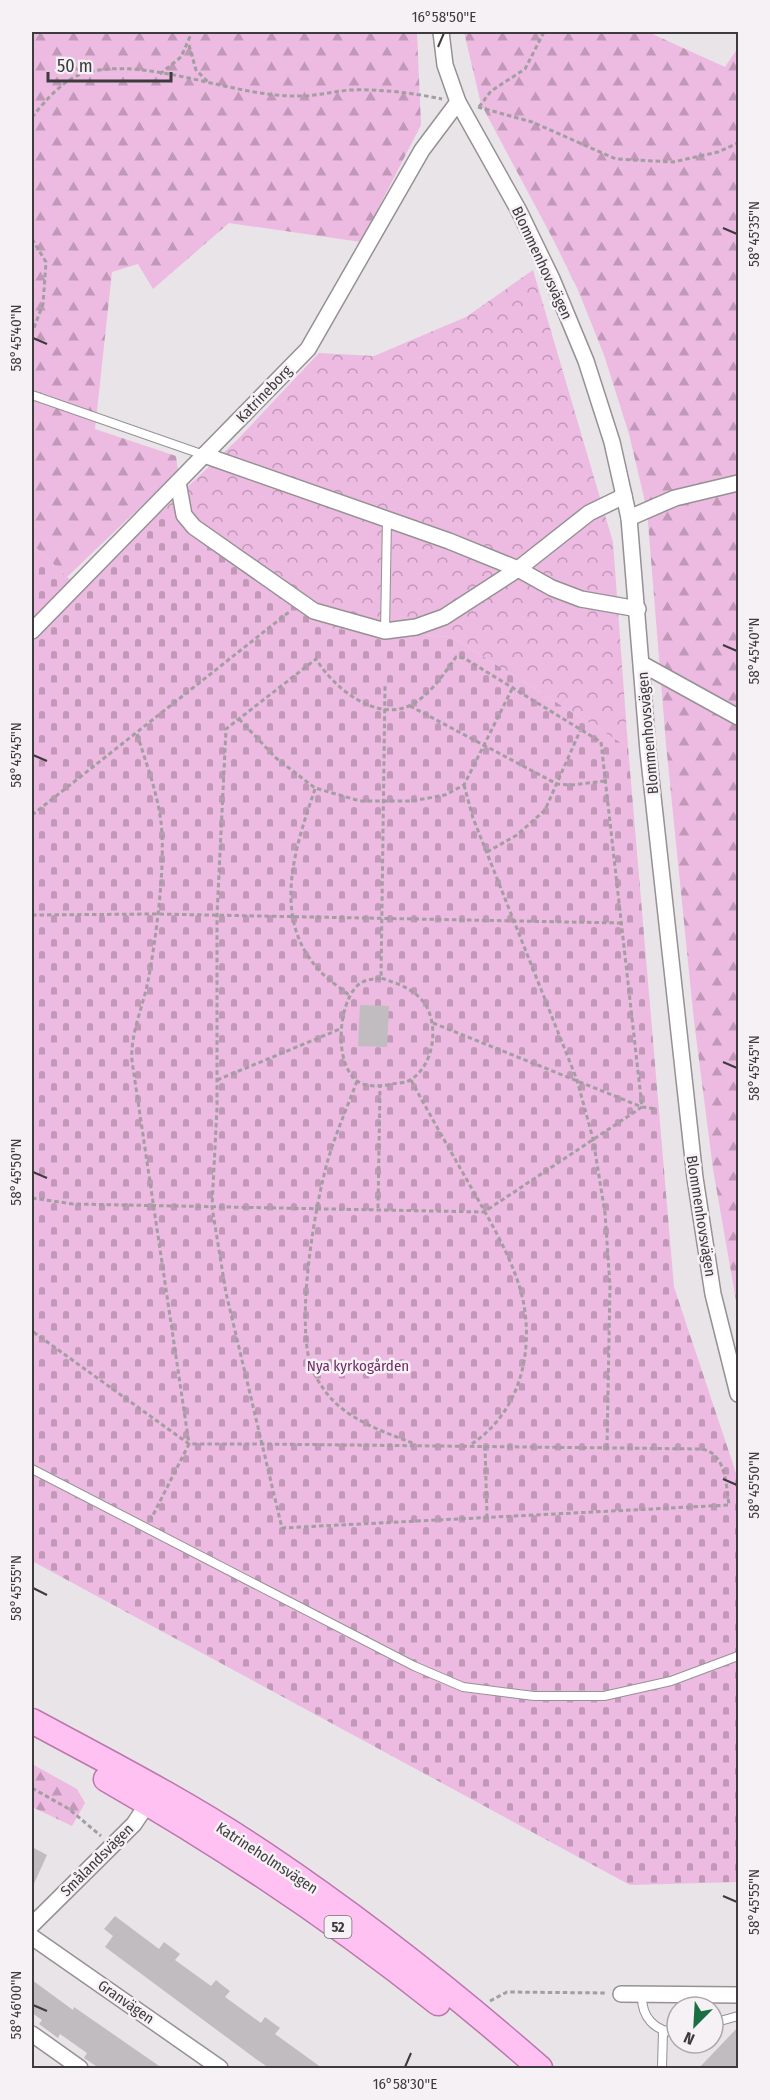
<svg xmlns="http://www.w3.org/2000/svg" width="770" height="2100" font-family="'Fira Sans Condensed',sans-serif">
	<defs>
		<pattern id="forest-firs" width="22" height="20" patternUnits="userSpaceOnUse" patternTransform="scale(1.5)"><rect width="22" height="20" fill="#edbae1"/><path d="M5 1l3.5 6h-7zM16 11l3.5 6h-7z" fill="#c198b8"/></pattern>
		<pattern id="cemetery-stones" width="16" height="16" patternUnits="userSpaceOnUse" patternTransform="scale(1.5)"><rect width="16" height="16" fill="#edbae1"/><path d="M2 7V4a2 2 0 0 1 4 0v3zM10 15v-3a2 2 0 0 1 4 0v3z" fill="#c198b8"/></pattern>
		<pattern id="park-crowns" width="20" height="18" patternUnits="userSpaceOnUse" patternTransform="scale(1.5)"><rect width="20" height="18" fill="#edbae1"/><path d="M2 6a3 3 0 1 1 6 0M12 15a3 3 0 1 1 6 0" fill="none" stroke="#c198b8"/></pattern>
	</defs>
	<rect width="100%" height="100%" fill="#e9e4e8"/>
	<g fill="url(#forest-firs)">
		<path d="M32,32h385l4,93 -60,117 -132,-19 -76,66 -15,-25 -26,8 -17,157 81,27 2,15 -111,106 -35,-33z"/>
		<path d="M464,32h184l77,35 13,-19v1264l-25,-143 -19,-148 -28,-277 -19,-234 -18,-76 -25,-79 -26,-65 -23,-47 -74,-139z"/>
		<path d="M32,1764l45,25 8,14 -13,23 -40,-19z"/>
	</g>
	<path fill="url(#cemetery-stones)" d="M159,513l165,115 128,9 176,110 46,540 64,192v403l-108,3 -598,-324v-1017l50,47z"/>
	<path fill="url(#park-crowns)" d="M533,270l80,272 15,205 -176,-110 -128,-9 -165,-114 79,-75 81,-86 55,3 92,-39z"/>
	<g fill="#c1bcbf">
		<path d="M360,1005l29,1 -2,41 -29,-1z"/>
		<path d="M32,1847l15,8 -15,33z"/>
		<path d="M115,1916l44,33 5,-7 16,12 -5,6 36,26 5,-6 6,5 8,6 -5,6 36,26 4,-6 15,11 -5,6 47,34h-53l-13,-9 -151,-112 8,-11 -9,-7z"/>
		<path d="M32,1980l41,30 1,-3 88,61h-63l-15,-10 3,-5 -27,-19 -2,4 -19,-14 3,-4 -10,-7z"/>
		<path d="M738,2027v41h-39z"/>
	</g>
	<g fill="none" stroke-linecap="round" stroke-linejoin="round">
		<defs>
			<g id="lane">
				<path d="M32,395l172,60"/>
				<path d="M385,631l2,-112"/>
				<path d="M32,1469l382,197 49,21 71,9h70l67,-15 67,-25"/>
				<path d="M642,1994c-1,23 12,37 35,39"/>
				<path d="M713,2023l25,-7"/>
				<path d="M662,2068l1,-37"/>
			</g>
			<g id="street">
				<path d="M441,32l4,33 13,37 61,109 33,68 34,82 26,81 17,76 19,233 47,427 18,116 25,100"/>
				<path d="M204,455l245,86 69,28 34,19 29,11 57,10"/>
				<path d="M178,482l6,33 10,12 120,84 71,20 31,-4 28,-10 74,-48 71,-56 35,-17"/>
				<path d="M629,518l46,-20 63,-15"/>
				<path d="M32,631l276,-282 114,-199 36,-48"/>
				<path d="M642,664l96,53"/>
				<path d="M32,1925l102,-101 18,-27"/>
				<path d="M32,1937l188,131"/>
				<path d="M621,1994l117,1"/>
				<path d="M32,2034l48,34"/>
			</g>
			<g id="primary">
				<path d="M32,1721c78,42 158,83 232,133 97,65 188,137 276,214"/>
				<path d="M106,1779c115,66 228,141 332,224"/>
			</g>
		</defs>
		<use href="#lane" stroke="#969194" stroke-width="10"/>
		<use href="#street" stroke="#969194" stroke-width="18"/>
		<use href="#primary" stroke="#bb77ad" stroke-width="27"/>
		<g stroke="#a29ea1" stroke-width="3" stroke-dasharray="4.5 3" stroke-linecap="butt">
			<path d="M189,45l7,25 13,13"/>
			<path d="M160,74l21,-17 11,-25"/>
			<path d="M478,107l54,15 84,37 57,3 45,-10 20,-9"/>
			<path d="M479,107l12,-16 34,-22 19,-37"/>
			<path d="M32,117c14,-17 33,-40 56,-45 65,-15 146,26 213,24 17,0 33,-5 50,-6 30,-1 62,3 91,9"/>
			<path d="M32,239l14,23 -3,42 -11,29"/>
			<path d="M410,706l147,78 15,1 33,-4"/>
			<path d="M239,719l37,39 39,30 45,13h52l33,-6 19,-10 48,-96"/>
			<path d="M137,734c9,29 20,57 24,88 5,42 -5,117 -13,159 -5,26 -18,53 -16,80l57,383 -38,75"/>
			<path d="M464,785l9,33 104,262 16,59 12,74 5,73 -3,161"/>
			<path d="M315,789c-20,59 -45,131 6,183 8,9 20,16 29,24"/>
			<path d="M32,815l257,-203"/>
			<path d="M487,852l30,-17 28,-25 35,-79"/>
			<path d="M32,915l125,-1 464,9"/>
			<path d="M381,978c-10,1 -19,2 -25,9 -18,20 -22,76 1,94 10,7 24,5 35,3 6,-1 14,-1 18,-4 26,-15 30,-61 11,-81 -11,-12 -26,-16 -40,-21l4,-292"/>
			<path d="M433,1023l209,84 15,2"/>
			<path d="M217,1080l123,-51"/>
			<path d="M411,1080c21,39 43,77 65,116 18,32 39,68 47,104 11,54 -4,114 -53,145"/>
			<path d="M357,1081c-10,27 -22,54 -30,82 -13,49 -28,141 -19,191 2,14 9,26 17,37 20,28 59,41 90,53"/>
			<path d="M32,1198l41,6 411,8 158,-105 -41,-365 -137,-84 -8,-1c-13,18 -25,37 -45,48 -35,18 -78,-18 -95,-46l-90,70 -9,186v193l-5,99 14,86 56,235 447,-23c-3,-21 -3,-51 -27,-56l-440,-5h-73l-157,-113"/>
			<path d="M378,1208l2,-121"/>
			<path d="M485,1446l2,71"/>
			<path d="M32,1788l37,21 32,27"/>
			<path d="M490,2001l17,-9 100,1"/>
		</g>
		<use href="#lane" stroke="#fff" stroke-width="8"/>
		<use href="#street" stroke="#fff" stroke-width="15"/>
		<use href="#primary" stroke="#ffc1f2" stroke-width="24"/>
	</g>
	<path fill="none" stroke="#3d3b3d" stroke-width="2" d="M438,47l6,-14M723,228l14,6M33,338l14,6M723,645l14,6M33,755l14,6M723,1062l14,6M33,1172l14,6M723,1479l14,6M33,1588l14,7M723,1896l14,6M33,2005l14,6M405,2067l6,-14"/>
	<g text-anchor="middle" stroke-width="5" stroke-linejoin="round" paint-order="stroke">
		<rect fill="#f6f1f5" stroke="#747274" stroke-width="1.5" x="324.5" y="1916" width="27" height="22" rx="4.5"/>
		<g font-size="14" font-weight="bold" fill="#3d3b3d">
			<text x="338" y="1932">52</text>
		</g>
		<g font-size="15" fill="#3d3b3d" stroke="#f6f1f5">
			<text transform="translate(542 263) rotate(65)" y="5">Blommenhovsvägen</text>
			<text transform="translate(264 394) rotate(-46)" y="5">Katrineborg</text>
			<text transform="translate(648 733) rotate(-95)" y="5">Blommenhovsvägen</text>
			<text transform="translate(701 1216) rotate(81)" y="5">Blommenhovsvägen</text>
			<text transform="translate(267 1858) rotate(33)" y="5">Katrineholmsvägen</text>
			<text transform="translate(97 1860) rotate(-45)" y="5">Smålandsvägen</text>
			<text transform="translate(126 2002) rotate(35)" y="5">Granvägen</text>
		</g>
		<g font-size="15" fill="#702b64" stroke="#f6f1f5">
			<text x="358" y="1371">Nya kyrkogården</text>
		</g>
	</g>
	<rect width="770" height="2100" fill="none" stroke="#f6f1f5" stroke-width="66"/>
	<g transform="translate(695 2025) rotate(204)"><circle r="28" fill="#f6f1f5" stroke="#aca8ab" stroke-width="1.5"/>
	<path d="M0-4.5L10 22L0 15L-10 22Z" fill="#196f42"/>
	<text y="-9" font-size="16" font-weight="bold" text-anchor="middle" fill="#3d3b3d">N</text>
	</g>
	<path d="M48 72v9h123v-9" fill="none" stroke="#3d3b3d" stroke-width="3"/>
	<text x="57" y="72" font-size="18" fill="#3d3b3d" stroke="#f6f1f5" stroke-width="4.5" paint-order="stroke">50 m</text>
	<rect x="33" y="33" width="704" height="2034" fill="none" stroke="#3d3b3d" stroke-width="2"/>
	<g font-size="15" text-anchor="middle" fill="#3d3b3d">
		<text x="444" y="22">16°58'50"E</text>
		<text transform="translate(754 234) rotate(-90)" y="5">58°45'35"N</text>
		<text transform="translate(16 338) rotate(-90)" y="5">58°45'40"N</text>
		<text transform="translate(754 651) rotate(-90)" y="5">58°45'40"N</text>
		<text transform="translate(16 755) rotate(-90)" y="5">58°45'45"N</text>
		<text transform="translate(754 1068) rotate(-90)" y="5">58°45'45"N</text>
		<text transform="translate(16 1172) rotate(-90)" y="5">58°45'50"N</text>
		<text transform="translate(754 1485) rotate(-90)" y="5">58°45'50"N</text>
		<text transform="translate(16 1588) rotate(-90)" y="5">58°45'55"N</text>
		<text transform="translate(754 1902) rotate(-90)" y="5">58°45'55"N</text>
		<text transform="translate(16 2005) rotate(-90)" y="5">58°46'00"N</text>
		<text x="405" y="2089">16°58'30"E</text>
	</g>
</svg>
